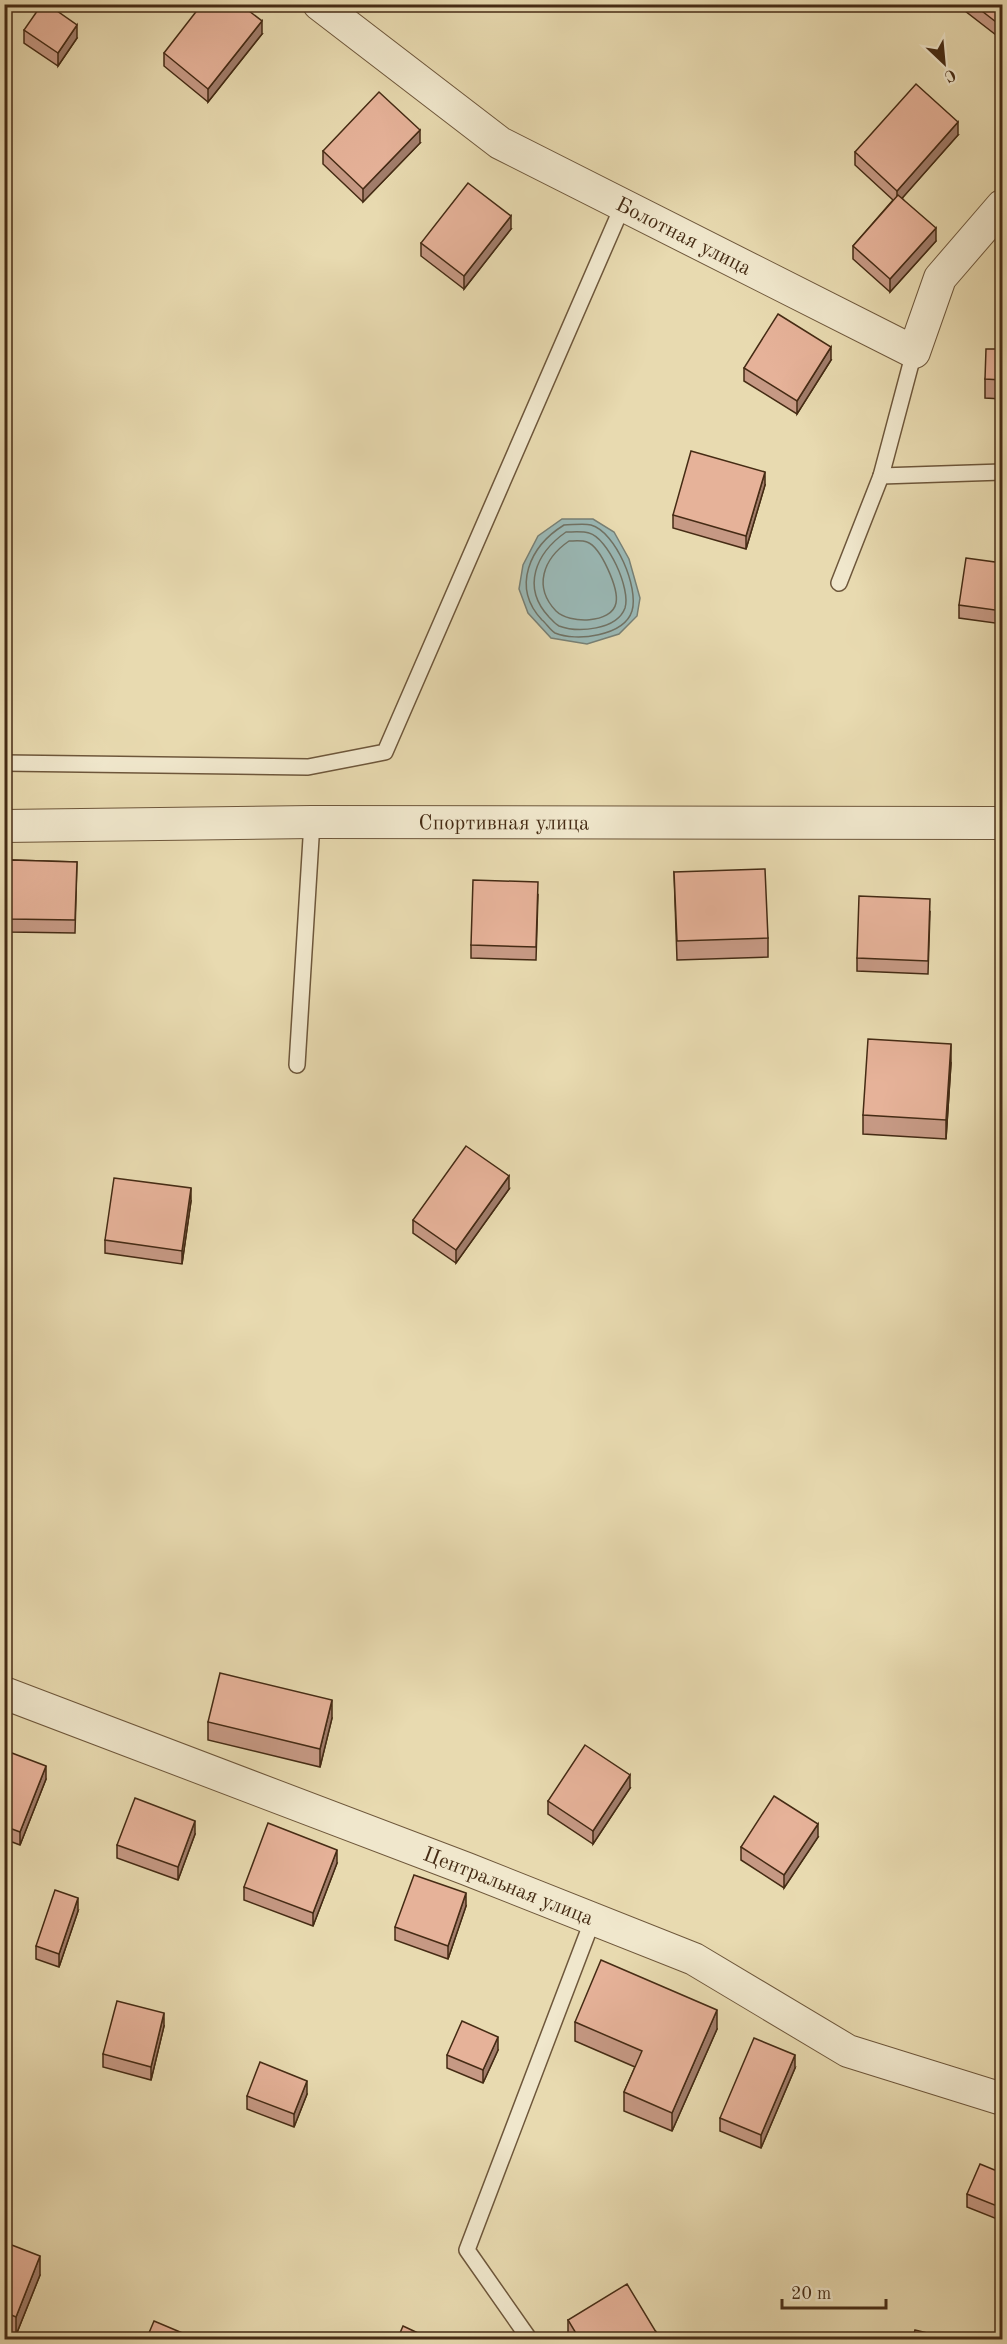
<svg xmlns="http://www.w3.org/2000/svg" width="1007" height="2344" font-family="'Old Standard TT',serif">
	<rect width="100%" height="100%" fill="#e8dab0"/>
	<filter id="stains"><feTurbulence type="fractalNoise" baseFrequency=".00333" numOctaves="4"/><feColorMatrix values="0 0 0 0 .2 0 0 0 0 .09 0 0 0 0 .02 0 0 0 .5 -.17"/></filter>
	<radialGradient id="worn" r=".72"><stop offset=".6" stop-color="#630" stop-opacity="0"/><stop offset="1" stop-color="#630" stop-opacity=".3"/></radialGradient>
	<path fill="#9ab8b5" stroke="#788075" stroke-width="1.5" d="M562,519h31l21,13 15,27 11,39 -3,18 -18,18 -32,10 -36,-6 -23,-25 -9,-24 4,-24 15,-29z"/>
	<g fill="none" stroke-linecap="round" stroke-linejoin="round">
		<g stroke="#707264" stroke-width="1.5">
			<path d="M564,525c8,0 20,-2 27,0 25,7 48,63 41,86 -8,25 -56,31 -77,22 -5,-3 -9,-10 -13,-13 -31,-33 -12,-74 22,-95z"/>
			<path d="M566,532c7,0 17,-1 23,1 19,5 42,56 36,75 -8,22 -47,25 -66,18 -4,-2 -7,-6 -10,-9 -28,-30 -13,-64 17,-85z"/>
			<path d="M569,541c5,0 13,-1 18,1 14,5 32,47 29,61 -4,21 -47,21 -60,8 -23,-24 -13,-52 13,-70z"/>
		</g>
		<defs>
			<g id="service">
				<path d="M881,476l121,-4"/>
				<path d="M839,583l42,-107 33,-124"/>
				<path d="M4,763l304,4 77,-15 238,-547"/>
				<path d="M297,1065l15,-243"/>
				<path d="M530,2340l-63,-90 126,-331"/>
			</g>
			<g id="minor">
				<path id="s1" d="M319,4l181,139 414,209 26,-74 62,-72"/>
				<path id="s2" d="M4,826l308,-4 690,1"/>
				<path id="s3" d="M4,1693l463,176 227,90 154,92 154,48"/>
			</g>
		</defs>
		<use href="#service" stroke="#6e573b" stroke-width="18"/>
		<use href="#minor" stroke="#6e573b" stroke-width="34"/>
		<use href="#service" stroke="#f0e7cc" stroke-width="15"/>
		<use href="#minor" stroke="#f0e7cc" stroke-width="32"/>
	</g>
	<g fill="#c69984" stroke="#452b14" stroke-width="1.5">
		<path d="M956,4h46l-6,31z"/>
		<path d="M24,30l53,8 -19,28 -34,-23z"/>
		<path d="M262,34l-54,68 -44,-36v-13z"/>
		<path d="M958,135l-56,63 34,43 -46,51 -37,-33v-13l40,-46 -38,-35v-13z"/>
		<path d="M420,143l-57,59 -40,-38v-13z"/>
		<path d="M511,229l-47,60 -43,-33v-13z"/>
		<path d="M1002,326v73l-17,-1v-19l13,-30z"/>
		<path d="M831,360l-34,54 -53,-33v-13z"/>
		<path d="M765,485l-19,64 -73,-21v-13z"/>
		<path d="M1002,563v61l-43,-6v-13z"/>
		<path d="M11,860l66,2 -2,71 -66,-1z"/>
		<path d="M998,863h4v65h-5z"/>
		<path d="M674,872l94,66v19l-91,3z"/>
		<path d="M538,895l-2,65 -65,-2v-13z"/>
		<path d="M930,912l-2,62 -71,-3v-13z"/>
		<path d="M951,1063l-5,76 -83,-5v-19z"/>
		<path d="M509,1189l-53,74 -43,-30v-13z"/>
		<path d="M191,1201l-9,63 -77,-11v-13z"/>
		<path d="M332,1718l-12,49 -112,-27v-18z"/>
		<path d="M4,1750l42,29 -26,66 -16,-6z"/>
		<path d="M630,1788l-37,56 -45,-30v-13z"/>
		<path d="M195,1834l-17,46 -61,-22v-13z"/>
		<path d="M818,1837l-34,51 -43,-28v-13z"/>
		<path d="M337,1863l-24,63 -69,-26v-13z"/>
		<path d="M466,1906l-18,53 -53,-19v-13z"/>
		<path d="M78,1911l-19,56 -23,-8v-13z"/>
		<path d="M575,2022l142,7 -45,102 -48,-20v-19l11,-25 -60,-26z"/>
		<path d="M164,2026l-13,54 -48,-13v-13z"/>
		<path d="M498,2050l-15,33 -36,-15v-13z"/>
		<path d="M795,2068l-34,80 -41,-17v-13z"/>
		<path d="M307,2094l-13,33 -47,-18v-13z"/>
		<path d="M1002,2173v48l-35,-14v-13z"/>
		<path d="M4,2242l36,33 -24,60 -12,-4z"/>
		<path d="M568,2320l88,20h-84l-4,-7z"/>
	</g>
	<g fill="#a17d6b" stroke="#452b14" stroke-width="1.5">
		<path d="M1002,13v13l-6,9v-13z"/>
		<path d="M262,21v13l-54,68v-13z"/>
		<path d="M77,25v13l-19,28v-13z"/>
		<path d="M958,122v13l-61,69v-13z"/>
		<path d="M420,130v13l-57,59v-13z"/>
		<path d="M511,216v13l-47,60v-13z"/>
		<path d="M936,228v13l-46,51v-13z"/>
		<path d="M831,347v13l-34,54v-13z"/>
		<path d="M765,472v13l-19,64v-13z"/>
		<path d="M951,1044v19l-5,76v-19z"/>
		<path d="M509,1176v13l-53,74v-13z"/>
		<path d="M191,1188v13l-9,63v-13z"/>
		<path d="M332,1700v18l-12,49v-18z"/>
		<path d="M46,1766v13l-26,66v-13z"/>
		<path d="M630,1775v13l-37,56v-13z"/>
		<path d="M195,1821v13l-17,46v-13z"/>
		<path d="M818,1824v13l-34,51v-13z"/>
		<path d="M337,1850v13l-24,63v-13z"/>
		<path d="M466,1893v13l-18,53v-13z"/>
		<path d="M78,1898v13l-19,56v-13z"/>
		<path d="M717,2010v19l-45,102v-18z"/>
		<path d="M164,2013v13l-13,54v-13z"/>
		<path d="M498,2037v13l-15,33v-13z"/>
		<path d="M795,2055v13l-34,80v-13z"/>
		<path d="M307,2081v13l-13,33v-13z"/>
		<path d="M40,2256v19l-24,60v-18z"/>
		<path d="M656,2332v8h-12z"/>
	</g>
	<g fill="#e6b299" stroke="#452b14" stroke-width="1.5">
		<path d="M42,4h5l30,21 -19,28 -34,-23z"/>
		<path d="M202,4h38l22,17 -54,68 -44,-36z"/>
		<path d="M973,4h29v9l-6,9z"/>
		<path d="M916,84l42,38 -61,69 -42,-39z"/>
		<path d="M379,92l41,38 -57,59 -40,-38z"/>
		<path d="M468,183l43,33 -47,60 -43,-33z"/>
		<path d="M898,195l38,33 -46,51 -37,-33z"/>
		<path d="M778,314l53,33 -34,54 -53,-33z"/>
		<path d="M999,326h3v54l-17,-1 1,-30h12z"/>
		<path d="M691,451l74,21 -19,64 -73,-21z"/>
		<path d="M966,558l36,5v48l-43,-6z"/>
		<path d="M11,860l66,2 -2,58 -66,-1z"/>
		<path d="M998,863h4v52h-5z"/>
		<path d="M765,869l3,69 -91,3 -3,-69z"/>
		<path d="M473,880l65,2 -2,65 -65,-2z"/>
		<path d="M859,896l71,3 -2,62 -71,-3z"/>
		<path d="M868,1039l83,5 -5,76 -83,-5z"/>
		<path d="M466,1146l43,30 -53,74 -43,-30z"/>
		<path d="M114,1178l77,10 -9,63 -77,-11z"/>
		<path d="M220,1673l112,27 -12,49 -112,-27z"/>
		<path d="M585,1745l45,30 -37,56 -45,-30z"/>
		<path d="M4,1750l42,16 -26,66 -16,-6z"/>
		<path d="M774,1796l44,28 -34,51 -43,-28z"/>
		<path d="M135,1798l60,23 -17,46 -61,-22z"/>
		<path d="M268,1823l69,27 -24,63 -69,-26z"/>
		<path d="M414,1875l52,18 -18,53 -53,-19z"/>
		<path d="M55,1890l23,8 -19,56 -23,-8z"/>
		<path d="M601,1960l116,50 -45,103 -48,-21 18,-41 -67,-29z"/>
		<path d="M117,2001l47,12 -13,54 -48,-13z"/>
		<path d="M462,2021l36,16 -15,33 -36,-15z"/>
		<path d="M754,2038l41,17 -34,80 -41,-17z"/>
		<path d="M260,2062l47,19 -13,33 -47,-18z"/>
		<path d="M980,2164l22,9v35l-35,-14z"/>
		<path d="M4,2242l36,14 -24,61 -12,-5z"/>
		<path d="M627,2284l29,48 -12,8h-64l-12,-20z"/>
		<path d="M154,2321l45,19h-53z"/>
		<path d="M403,2326l30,14h-36z"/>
		<path d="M915,2330l41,10h-44z"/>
	</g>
	<g text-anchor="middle" stroke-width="5" stroke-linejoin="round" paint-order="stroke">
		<g font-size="21" fill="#452b14" stroke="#f0e7cc">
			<text dy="7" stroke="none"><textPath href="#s1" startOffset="434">Болотная улица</textPath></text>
			<text dy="7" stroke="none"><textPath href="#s2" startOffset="500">Спортивная улица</textPath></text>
			<text dy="7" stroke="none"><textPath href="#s3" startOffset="540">Центральная улица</textPath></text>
		</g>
	</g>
	<rect width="1007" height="2344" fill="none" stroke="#e8dab0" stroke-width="24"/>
	<rect x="6" y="6" width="995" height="2332" fill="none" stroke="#452b14" stroke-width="3"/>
	<rect x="12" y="12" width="983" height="2320" fill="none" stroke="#452b14" stroke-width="1.5"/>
	<g transform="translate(944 63) rotate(154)" stroke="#f0e7cc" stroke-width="4.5" paint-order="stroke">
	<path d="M0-4.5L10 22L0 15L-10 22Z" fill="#452b14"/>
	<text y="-9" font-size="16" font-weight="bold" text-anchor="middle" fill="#452b14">С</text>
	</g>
	<path d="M782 2299v9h104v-9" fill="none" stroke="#452b14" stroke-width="3"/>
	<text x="791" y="2299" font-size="18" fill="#452b14" stroke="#f0e7cc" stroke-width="4.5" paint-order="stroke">20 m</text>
	<rect width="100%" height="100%" filter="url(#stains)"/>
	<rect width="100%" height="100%" fill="url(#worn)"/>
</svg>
